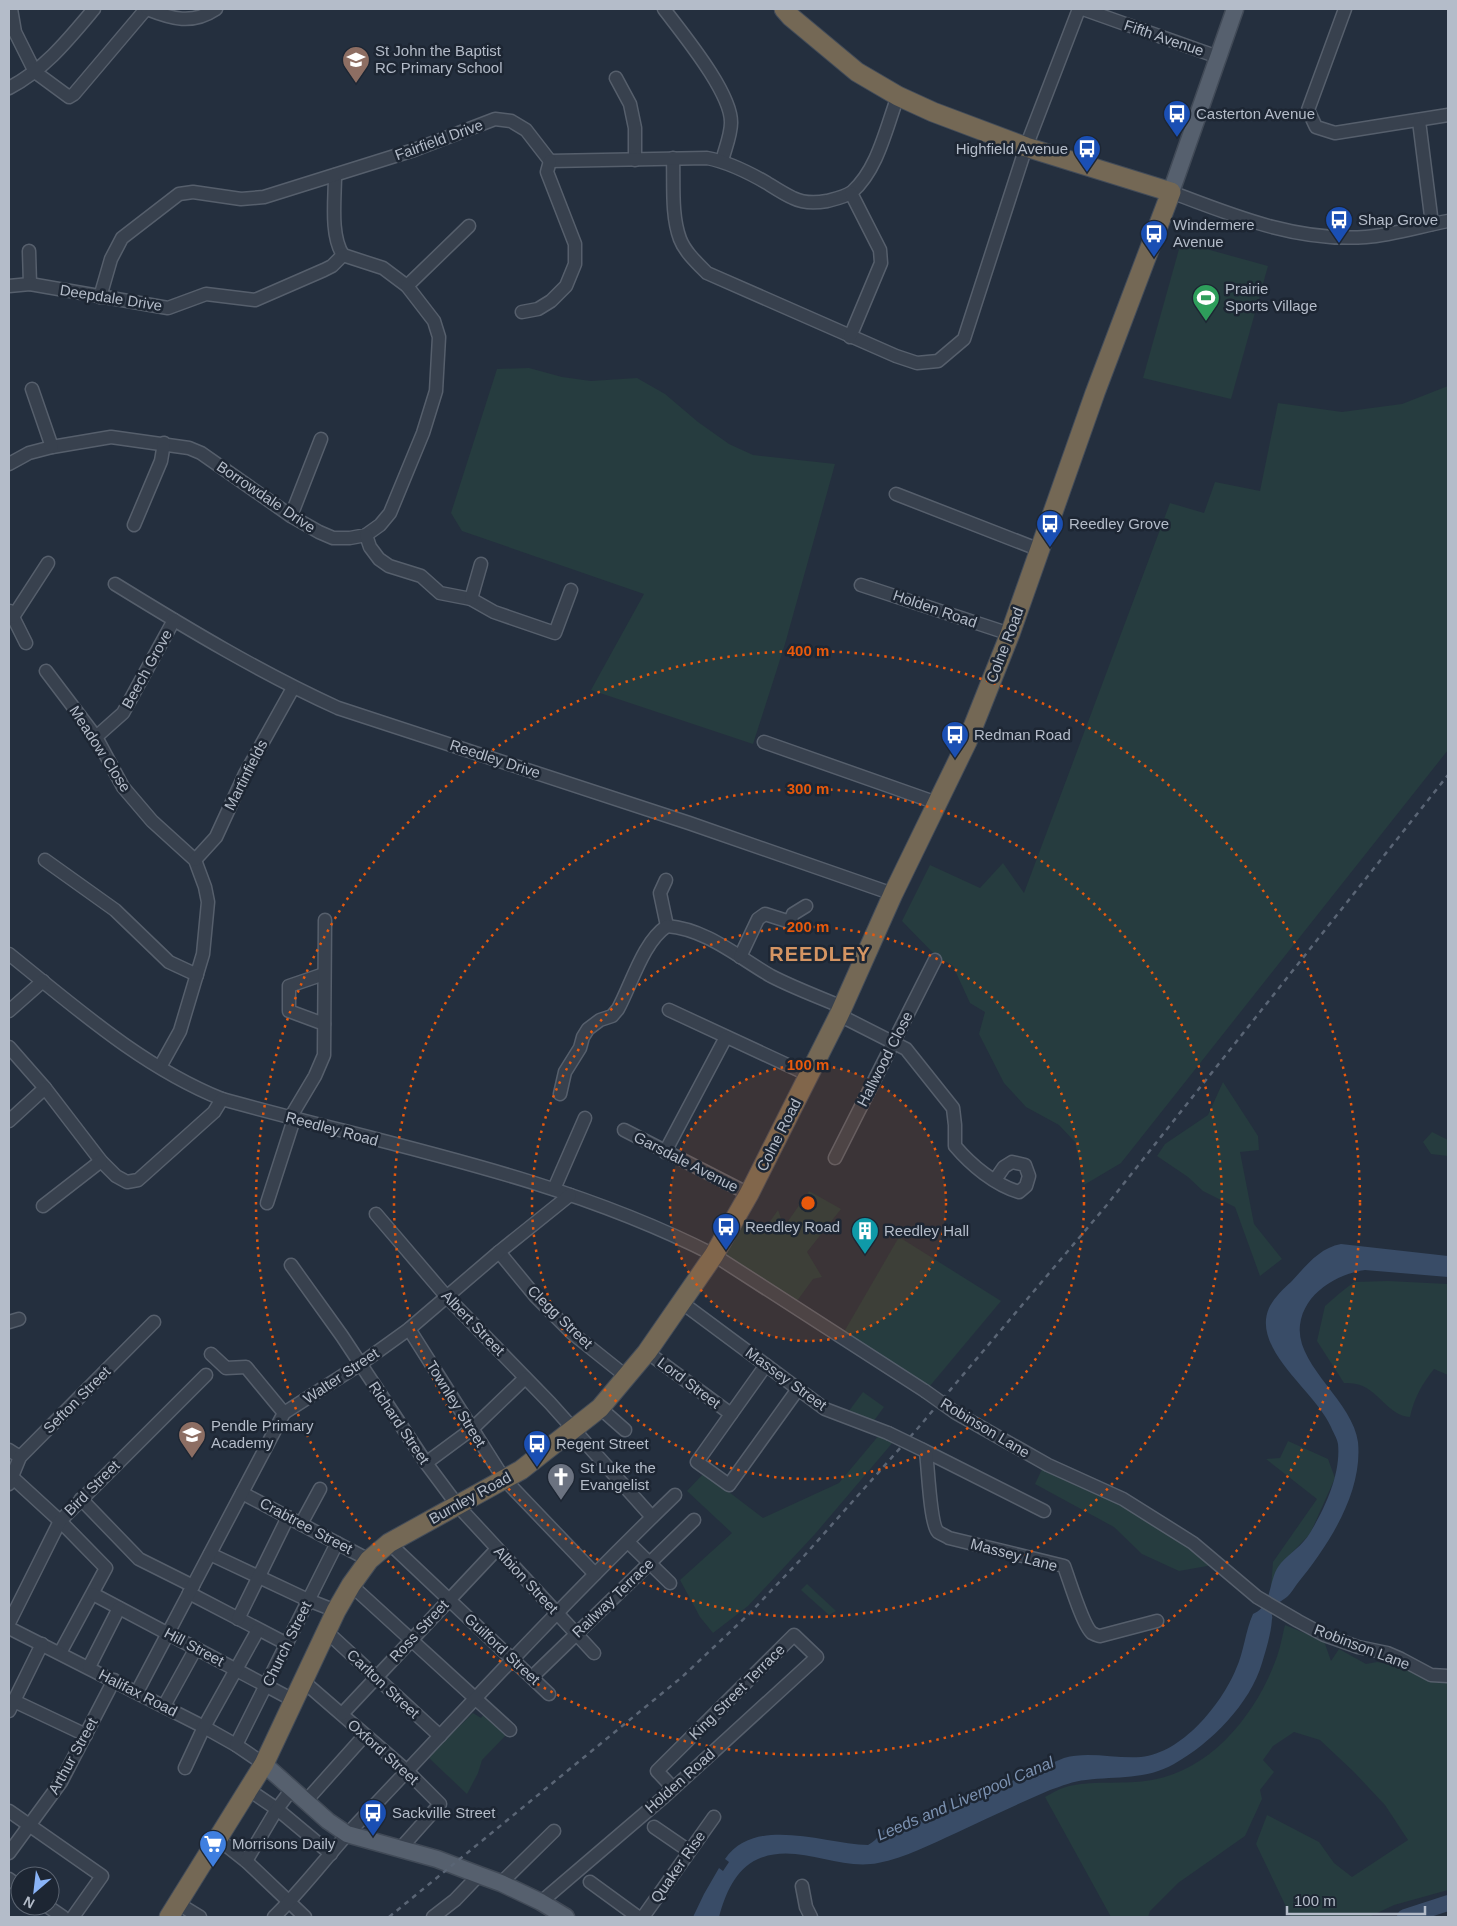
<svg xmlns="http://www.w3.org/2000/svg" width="1457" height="1926" font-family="Arial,sans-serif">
	<rect width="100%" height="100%" fill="#242f3e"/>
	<g fill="#263c3f">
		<path d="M1181,242l87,24 -37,133 -88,-21z"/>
		<path d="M529,368l33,9 29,4 46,-3 28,16 33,28 31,22 24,11 82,9 -50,180 -32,100 -162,-54 53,-96 -182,-63 -11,-18 46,-144z"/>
		<path d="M1448,386v364l-327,413 -37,22 -9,-43 -16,-17 -33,-18 -22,-24 -25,-49 6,-22 -15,-9 -17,-37 -16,-9 -35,-36 28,-56 50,23 23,-25 21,30 146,-390 34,10 11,-31 45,9 18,-88 64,9 60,-8z"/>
		<path d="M1223,1082l35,54 1,14 -19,2 14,72 28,35 -22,17 -25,-69 -32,-16 -15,-14 -31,-21 8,-12 43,-29z"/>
		<path d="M1432,1132l16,8v16l-17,-2 -8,-12z"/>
		<path d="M809,1191l32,18 -34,43 15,25 -9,2 -16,22 -72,-46 22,-36 17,11 14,-20 6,17z"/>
		<path d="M899,1237l102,64 -72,86 -85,-55z"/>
		<path d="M1388,1281l60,3v91l-14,-6c-12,15 -20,29 -24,48 -22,-1 -32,-29 -54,-33 -4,-1 -8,-1 -12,-1l-27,-42 8,-35 15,-13 14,-11z"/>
		<path d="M863,1392l21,15 -11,15 -27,-7z"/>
		<path d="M880,1434l14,7 -79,93 -67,72 -35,27 -13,-16 -20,-37 52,-47 -45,-42 17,-18 59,45 76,-35z"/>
		<path d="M1288,1441l40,18 7,19 -25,56 -31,32 -8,22 2,-26 44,-63 -51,-40 14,-1z"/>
		<path d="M1044,1465l67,33 49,28 53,39 -34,6 -37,-17 -28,-27 -79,-43z"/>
		<path d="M807,1584l29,27 -7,4 -28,-25z"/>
		<path d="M1285,1625l39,16 7,20 8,-12 27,15 11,-2 29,4 42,15v209l-54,15 -25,12h-78l-35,-73 11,-29 52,27 15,21 18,14 56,-37 -23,-35 -31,-33 -34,-32 -26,-8 -21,14 -10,14 11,12 -14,18 2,9 -17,37 -67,47 -28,28 -2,6h-37l-66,-120c7,-4 16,-9 24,-11 27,-6 55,-1 83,-6 59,-10 103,-65 123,-118 5,-12 7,-25 10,-37z"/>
		<path d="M473,1713l8,5 3,-4 22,21 -24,25 -4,13 -11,21 -39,-37z"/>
	</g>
	<path fill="#394c67" d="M1341,1244l107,12v21l-83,-7c-28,4 -61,23 -65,55 -5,40 53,76 58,117 5,51 -30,104 -61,142 -3,4 -6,9 -9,12 -5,5 -14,7 -16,16 -1,2 1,5 0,7 -1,15 -6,31 -10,44 -12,41 -51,80 -88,101 -28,16 -57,12 -88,16 -13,1 -24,6 -36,10 -32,14 -63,28 -94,43 -25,11 -51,25 -78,30 -40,8 -81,-21 -120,-4 -23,10 -33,36 -39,58h-26l11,-23 15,-26 4,3 6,-9 -4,-3c30,-44 100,-15 143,-14 12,-6 12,-15 22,-20 13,-5 28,-3 41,-8 45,-17 88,-41 133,-59 24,-7 52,1 77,-1 41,-4 80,-52 95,-88 8,-17 9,-37 17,-55 21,-9 14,-35 28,-51 9,-10 22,-18 29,-30 15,-25 31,-59 28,-89 -1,-6 -5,-12 -7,-17 -16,-36 -80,-78 -62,-119 5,-10 14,-19 22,-26 15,-16 28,-34 50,-38z"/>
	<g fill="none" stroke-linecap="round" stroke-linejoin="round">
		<path stroke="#394c67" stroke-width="16" d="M1405,1917l43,-14"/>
		<defs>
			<g id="minor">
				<path d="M11,9l4,23 20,40 34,25 5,-3 72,-85"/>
				<path d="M147,9c25,10 45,16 69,0"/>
				<path d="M664,9c18,24 68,84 67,114 0,12 -6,26 -9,38"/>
				<path d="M1083,9l135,48"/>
				<path d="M1345,9l-37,101 8,17 19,6 113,-18"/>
				<path d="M616,78l14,26 5,24v32"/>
				<path d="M9,88c36,-19 59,-48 85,-79"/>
				<path d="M1419,121l13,103"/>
				<path d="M673,158c1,26 -2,57 7,81 5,13 17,24 27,34l189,83 21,7 21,-2 26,-22 62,-192 53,-138"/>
				<path d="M550,161l157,-3c21,4 41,14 60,25 8,5 17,11 26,15 10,5 23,5 34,3 8,-2 18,-4 25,-9 26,-23 34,-64 46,-96"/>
				<path d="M335,175c0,24 -5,60 8,80"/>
				<path d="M1171,192c63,24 126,50 195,45 27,-2 55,-11 82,-16"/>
				<path d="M29,251l1,33"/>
				<path d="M9,286l21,-2 138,24 38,-14 49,6 69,-30 8,-4 11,-11 40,13 24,18 27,35 5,16 -3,54 -13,42 -33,80 -10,12 -14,10 -16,3h-17l-14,-6 -28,-16 -90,-63 -12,-5 -78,-11 -59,10 -23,6 -20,11"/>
				<path d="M407,286l62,-60"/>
				<path d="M100,297l11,-38 11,-21 57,-44 14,-2 48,7 23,-2 150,-47 81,-31 16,2 15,9 24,31"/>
				<path d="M522,312l16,-3 13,-8 15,-15 9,-22v-20l-28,-72 3,-11"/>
				<path d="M850,337l31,-74 -1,-13 -29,-57"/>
				<path d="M32,389l20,58"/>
				<path d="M896,494l144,56"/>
				<path d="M291,516l30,-77"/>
				<path d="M134,525l27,-64 3,-18"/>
				<path d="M366,535l4,12 9,12 10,7 32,10 19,17 31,6 23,13 61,21 16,-43"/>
				<path d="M115,584c73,45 146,89 223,124l351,115 204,71"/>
				<path d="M861,585l149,49"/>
				<path d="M471,599l10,-35"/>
				<path d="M10,611l16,32"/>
				<path d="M13,617l35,-54"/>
				<path d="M46,671l50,66 27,50 29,34 43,39 10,27 3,15 -5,52 -23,77 -20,36"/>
				<path d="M96,737l27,-24 51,-93"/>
				<path d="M764,742l173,61"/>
				<path d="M45,860l70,50 54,52 28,13"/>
				<path d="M195,860l21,-23 29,-63 48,-86"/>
				<path d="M666,880l-6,13 7,33"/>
				<path d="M667,926c39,3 71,31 104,50 23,12 48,21 71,31"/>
				<path d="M9,954c66,53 133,113 213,145 165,46 338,77 492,156l211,136"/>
				<path d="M740,957l18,-38 7,-5 25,8 3,-8 13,-8"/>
				<path d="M669,1010l140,65"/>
				<path d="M9,1011l34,-30"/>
				<path d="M839,1015l67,34 47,59 2,17v21c16,19 40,39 64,46l7,-6 3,-10 -4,-11 -13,-3 -8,5 -9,13"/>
				<path d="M324,1024l-35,-13v-25l35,-12"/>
				<path d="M9,1047l36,41 56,73 15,15 11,6 11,-2 76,-68 8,-13"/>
				<path d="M560,1094l5,-22 15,-24 3,-11 5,-8 12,-9 12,-4 6,-7c14,-26 25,-67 49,-83"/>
				<path d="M290,1118l25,-42 9,-21 1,-135"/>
				<path d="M9,1121l36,-33"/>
				<path d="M624,1130l125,64"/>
				<path d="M665,1152l61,-115"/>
				<path d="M835,1158l100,-198"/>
				<path d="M554,1189l31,-71"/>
				<path d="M267,1203l27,-84"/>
				<path d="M43,1206l58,-45"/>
				<path d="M376,1214l70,82 104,107 102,114"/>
				<path d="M499,1252l37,45 36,36 55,44"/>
				<path d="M291,1265l51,71 84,127 32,43 136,147"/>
				<path d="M681,1302l144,107 63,24"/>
				<path d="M9,1322l10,-3"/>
				<path d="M409,1329l95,150 91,95"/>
				<path d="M647,1352l84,62"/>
				<path d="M211,1354l15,14 20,-1 38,46"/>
				<path d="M766,1365l-69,97 32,23 69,-96"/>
				<path d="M600,1408l25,22"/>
				<path d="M956,1413l92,52 75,34 70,44 64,54 41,24 26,14 34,12 29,6 14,6 30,16 17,1"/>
				<path d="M9,1450l11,7"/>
				<path d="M923,1450l121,61"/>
				<path d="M926,1452c2,14 4,72 12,80 3,2 8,4 11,6l115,28c5,13 19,60 28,67 2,1 6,3 8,3l57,-15"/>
				<path d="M426,1463l46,-34 53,-51"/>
				<path d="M12,1477l48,44 46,47 -46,85"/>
				<path d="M9,1484l11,-27 134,-135"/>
				<path d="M242,1493l127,67"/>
				<path d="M81,1499l58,60 54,27"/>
				<path d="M301,1524l19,-35"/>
				<path d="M628,1542l42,41"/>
				<path d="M389,1543l160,151"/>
				<path d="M210,1554l98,46 28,11"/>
				<path d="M351,1585l159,145"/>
				<path d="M189,1593l98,51"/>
				<path d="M93,1594l202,107"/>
				<path d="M238,1619l50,-102"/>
				<path d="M9,1623l51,-102 146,-146"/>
				<path d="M9,1628l195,99 32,18 28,19"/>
				<path d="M326,1631l114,105"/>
				<path d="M89,1667l30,-59"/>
				<path d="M532,1677l162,-157"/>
				<path d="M303,1681l104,90 33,33 -40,45"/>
				<path d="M137,1692l147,-279 75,-48 50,-36 90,-77 71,-57"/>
				<path d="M14,1701l72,34"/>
				<path d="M164,1706l32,-58"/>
				<path d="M9,1711l33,-67"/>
				<path d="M342,1714l155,-165"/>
				<path d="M236,1745l101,-202"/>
				<path d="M185,1768l19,-41 54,-97"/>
				<path d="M249,1790l28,19 54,45"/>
				<path d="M306,1801l59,-66"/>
				<path d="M9,1811l93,65 -29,41"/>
				<path d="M654,1827l35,24"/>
				<path d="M217,1838l29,23 59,56"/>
				<path d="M9,1853l52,-71 53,-102"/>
				<path d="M246,1861l31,-52 15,-20"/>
				<path d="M9,1879l11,8"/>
				<path d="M590,1882l48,35"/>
				<path d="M501,1883l53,-52"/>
				<path d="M802,1886l4,21 5,10"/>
				<path d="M541,1902l124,-106 152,-139 -23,-22 -137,136 16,17"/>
				<path d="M177,1903l23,14"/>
				<path d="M47,1906l16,11"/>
				<path d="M274,1917c29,-28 53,-61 80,-90 106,-112 210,-225 321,-332"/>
				<path d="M433,1917l22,-17 24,-25"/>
				<path d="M643,1917l71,-100"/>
			</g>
			<g id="major">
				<path d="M1171,192l64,-183"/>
				<path d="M264,1764l64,57 19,13 90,25 42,16 22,8 40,19 25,15"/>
			</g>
			<path id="highway" d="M169,1917l95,-153 72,-153 15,-26 18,-25 20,-17 132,-73 79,-62 47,-56 67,-97 35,-61 90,-179 54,-121 74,-152 43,-108 85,-241 76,-201 -145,-45 -93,-35 -35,-16 -41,-24 -66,-55 -7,-8"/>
		</defs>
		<use href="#minor" stroke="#565f6c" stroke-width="15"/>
		<use href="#major" stroke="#414a57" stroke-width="19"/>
		<use href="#highway" stroke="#434c59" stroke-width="21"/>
		<use href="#minor" stroke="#38414e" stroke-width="12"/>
		<use href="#major" stroke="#56606e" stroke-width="16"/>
		<use href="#highway" stroke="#746855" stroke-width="19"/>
		<path stroke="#5a6575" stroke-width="2.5" stroke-dasharray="5 5" stroke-linecap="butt" d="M389,1917l293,-240 67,-63 55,-58 114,-128 188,-222 342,-431"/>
		<defs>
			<g id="minor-bridge">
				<path d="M925,1391l31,22"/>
				<path d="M888,1433l35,17"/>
			</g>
		</defs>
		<use href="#minor-bridge" stroke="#565f6c" stroke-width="15" stroke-linecap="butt"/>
		<use href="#minor-bridge" stroke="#38414e" stroke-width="12"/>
	</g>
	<circle cx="808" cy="1203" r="138" fill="#e8590c" fill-opacity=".12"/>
	<g fill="none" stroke="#e8590c" stroke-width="2.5" stroke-dasharray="2.5 5">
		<circle cx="808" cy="1203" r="138"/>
		<circle cx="808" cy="1203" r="276"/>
		<circle cx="808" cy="1203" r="414"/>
		<circle cx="808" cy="1203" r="552"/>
	</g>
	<defs>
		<symbol id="school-pin" viewBox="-11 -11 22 30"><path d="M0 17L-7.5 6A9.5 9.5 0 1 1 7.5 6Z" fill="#8d6e63" stroke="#1d2633"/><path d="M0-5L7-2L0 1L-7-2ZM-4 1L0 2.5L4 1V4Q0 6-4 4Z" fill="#fff"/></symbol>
		<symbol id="bus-pin" viewBox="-11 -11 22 30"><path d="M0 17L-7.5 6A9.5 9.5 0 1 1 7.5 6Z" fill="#1a4fb4" stroke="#1d2633"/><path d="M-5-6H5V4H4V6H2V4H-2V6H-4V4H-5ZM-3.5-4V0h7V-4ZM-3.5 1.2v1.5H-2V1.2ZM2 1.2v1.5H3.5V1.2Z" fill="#fff"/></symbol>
		<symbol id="stadium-pin" viewBox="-11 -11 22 30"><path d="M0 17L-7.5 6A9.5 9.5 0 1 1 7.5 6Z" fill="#2e9e5b" stroke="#1d2633"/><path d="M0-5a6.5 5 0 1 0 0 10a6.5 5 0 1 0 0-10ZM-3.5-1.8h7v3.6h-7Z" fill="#fff"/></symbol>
		<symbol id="building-pin" viewBox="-11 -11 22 30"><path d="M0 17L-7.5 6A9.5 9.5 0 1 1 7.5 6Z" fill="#0f9aa8" stroke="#1d2633"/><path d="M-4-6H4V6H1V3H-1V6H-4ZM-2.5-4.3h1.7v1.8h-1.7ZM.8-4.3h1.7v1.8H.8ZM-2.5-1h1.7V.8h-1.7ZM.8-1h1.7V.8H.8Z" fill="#fff"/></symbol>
		<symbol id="church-pin" viewBox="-11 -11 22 30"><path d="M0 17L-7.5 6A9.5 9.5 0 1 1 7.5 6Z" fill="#6b7280" stroke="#1d2633"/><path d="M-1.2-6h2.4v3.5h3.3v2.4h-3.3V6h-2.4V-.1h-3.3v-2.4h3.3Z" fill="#fff"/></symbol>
		<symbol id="supermarket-pin" viewBox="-11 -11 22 30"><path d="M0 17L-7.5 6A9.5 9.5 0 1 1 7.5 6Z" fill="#3f7fe0" stroke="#1d2633"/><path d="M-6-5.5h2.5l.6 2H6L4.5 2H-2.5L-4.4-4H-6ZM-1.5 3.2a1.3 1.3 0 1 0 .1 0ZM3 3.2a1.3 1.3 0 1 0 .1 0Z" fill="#fff"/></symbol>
	</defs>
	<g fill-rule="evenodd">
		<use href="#school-pin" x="340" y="44" width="32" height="43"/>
		<use href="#bus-pin" x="1161" y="98" width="32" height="43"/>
		<use href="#bus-pin" x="1071" y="133" width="32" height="43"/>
		<use href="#bus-pin" x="1323" y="204" width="32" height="43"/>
		<use href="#bus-pin" x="1138" y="218" width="32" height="43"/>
		<use href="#stadium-pin" x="1190" y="282" width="32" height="43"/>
		<use href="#bus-pin" x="1034" y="508" width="32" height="43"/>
		<use href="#bus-pin" x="939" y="719" width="32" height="43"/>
		<use href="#bus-pin" x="710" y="1211" width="32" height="43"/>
		<use href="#building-pin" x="849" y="1215" width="32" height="43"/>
		<use href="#school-pin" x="176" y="1419" width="32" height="43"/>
		<use href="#bus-pin" x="521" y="1428" width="32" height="43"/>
		<use href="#church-pin" x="545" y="1461" width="32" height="43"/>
		<use href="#bus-pin" x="357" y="1797" width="32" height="43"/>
		<use href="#supermarket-pin" x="197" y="1828" width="32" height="43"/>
	</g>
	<g text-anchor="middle" stroke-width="5" stroke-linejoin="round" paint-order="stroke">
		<g font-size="15" fill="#b4bcc9" stroke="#1d2633">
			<text transform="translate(1164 38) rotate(19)" y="5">Fifth Avenue</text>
			<text transform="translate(439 140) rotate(-20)" y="5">Fairfield Drive</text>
			<text transform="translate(111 298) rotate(9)" y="5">Deepdale Drive</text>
			<text transform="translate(266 497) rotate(34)" y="5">Borrowdale Drive</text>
			<text transform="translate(935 609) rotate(19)" y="5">Holden Road</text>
			<text transform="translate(1005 645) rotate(-69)" y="5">Colne Road</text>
			<text transform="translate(147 669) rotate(-61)" y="5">Beech Grove</text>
			<text transform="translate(100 749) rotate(57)" y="5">Meadow Close</text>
			<text transform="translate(495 759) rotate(18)" y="5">Reedley Drive</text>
			<text transform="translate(246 775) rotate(-63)" y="5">Martinfields</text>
			<text transform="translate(885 1059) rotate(-63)" y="5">Hallwood Close</text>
			<text transform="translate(332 1129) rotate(15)" y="5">Reedley Road</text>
			<text transform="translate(779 1135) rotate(-63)" y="5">Colne Road</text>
			<text transform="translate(686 1162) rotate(27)" y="5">Garsdale Avenue</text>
			<text transform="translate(560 1317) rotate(44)" y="5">Clegg Street</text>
			<text transform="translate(473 1323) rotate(46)" y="5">Albert Street</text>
			<text transform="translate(341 1376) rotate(-34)" y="5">Walter Street</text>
			<text transform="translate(786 1379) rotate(36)" y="5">Massey Street</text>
			<text transform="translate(689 1383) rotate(37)" y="5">Lord Street</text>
			<text transform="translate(77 1400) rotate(-45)" y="5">Sefton Street</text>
			<text transform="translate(456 1404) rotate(58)" y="5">Townley Street</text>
			<text transform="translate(399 1423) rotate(56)" y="5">Richard Street</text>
			<text transform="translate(985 1428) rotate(31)" y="5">Robinson Lane</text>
			<text transform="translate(92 1488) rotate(-45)" y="5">Bird Street</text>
			<text transform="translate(470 1498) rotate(-29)" y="5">Burnley Road</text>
			<text transform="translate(306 1526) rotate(28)" y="5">Crabtree Street</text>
			<text transform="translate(1014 1555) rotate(15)" y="5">Massey Lane</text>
			<text transform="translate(526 1580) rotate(47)" y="5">Albion Street</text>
			<text transform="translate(613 1598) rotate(-44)" y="5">Railway Terrace</text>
			<text transform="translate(419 1631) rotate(-47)" y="5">Ross Street</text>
			<text transform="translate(287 1644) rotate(-64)" y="5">Church Street</text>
			<text transform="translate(194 1647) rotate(28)" y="5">Hill Street</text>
			<text transform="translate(1362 1647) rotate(21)" y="5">Robinson Lane</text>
			<text transform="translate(502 1649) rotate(43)" y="5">Guilford Street</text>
			<text transform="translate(383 1684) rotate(43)" y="5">Carlton Street</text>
			<text transform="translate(737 1692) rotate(-45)" y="5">King Street Terrace</text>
			<text transform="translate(138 1693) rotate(27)" y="5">Halifax Road</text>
			<text transform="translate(383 1752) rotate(42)" y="5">Oxford Street</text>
			<text transform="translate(73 1756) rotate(-61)" y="5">Arthur Street</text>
			<text transform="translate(680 1781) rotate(-42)" y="5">Holden Road</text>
			<text transform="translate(678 1867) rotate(-55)" y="5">Quaker Rise</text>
		</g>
		<g font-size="15" fill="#b4bcc9" stroke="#1d2633" text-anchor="start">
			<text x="375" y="56">St John the Baptist<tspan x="375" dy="17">RC Primary School</tspan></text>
			<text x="1196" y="119">Casterton Avenue</text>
			<text x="1068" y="154" text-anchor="end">Highfield Avenue</text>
			<text x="1358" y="225">Shap Grove</text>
			<text x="1173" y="230">Windermere<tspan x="1173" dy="17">Avenue</tspan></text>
			<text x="1225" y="294">Prairie<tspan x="1225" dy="17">Sports Village</tspan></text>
			<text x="1069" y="529">Reedley Grove</text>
			<text x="974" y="740">Redman Road</text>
			<text x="745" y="1232">Reedley Road</text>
			<text x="884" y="1236">Reedley Hall</text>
			<text x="211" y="1431">Pendle Primary<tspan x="211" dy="17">Academy</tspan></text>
			<text x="556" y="1449">Regent Street</text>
			<text x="580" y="1473">St Luke the<tspan x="580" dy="17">Evangelist</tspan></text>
			<text x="392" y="1818">Sackville Street</text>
			<text x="232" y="1849">Morrisons Daily</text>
		</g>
		<g font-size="16" font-style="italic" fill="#7c92b1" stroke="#1d2633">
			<text transform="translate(965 1798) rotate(-23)" y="6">Leeds and Liverpool Canal</text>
		</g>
		<g font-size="20" font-weight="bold" letter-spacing="1" fill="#d59563" stroke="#1d2633">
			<text x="820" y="961">REEDLEY</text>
		</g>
	</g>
	<circle cx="808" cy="1203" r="8" fill="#e8590c" stroke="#1d2633" stroke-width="2.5"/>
	<g font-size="15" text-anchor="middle" font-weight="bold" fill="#e8590c" stroke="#1d2633" stroke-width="5" stroke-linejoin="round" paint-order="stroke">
		<text x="808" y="656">400 m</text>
		<text x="808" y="794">300 m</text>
		<text x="808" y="932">200 m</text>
		<text x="808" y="1070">100 m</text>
	</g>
	<rect width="1457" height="1926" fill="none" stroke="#b4bcc9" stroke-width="20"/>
	<g transform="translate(35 1891) rotate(208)"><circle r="24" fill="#1d2633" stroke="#59626f"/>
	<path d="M0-4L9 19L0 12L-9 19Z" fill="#8ab4f8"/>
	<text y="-8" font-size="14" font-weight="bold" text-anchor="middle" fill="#b4bcc9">N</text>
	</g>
	<path d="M1287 1906v8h138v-8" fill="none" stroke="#b4bcc9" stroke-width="2.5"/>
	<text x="1294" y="1906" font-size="15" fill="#b4bcc9" stroke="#1d2633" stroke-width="4" paint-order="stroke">100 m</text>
</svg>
